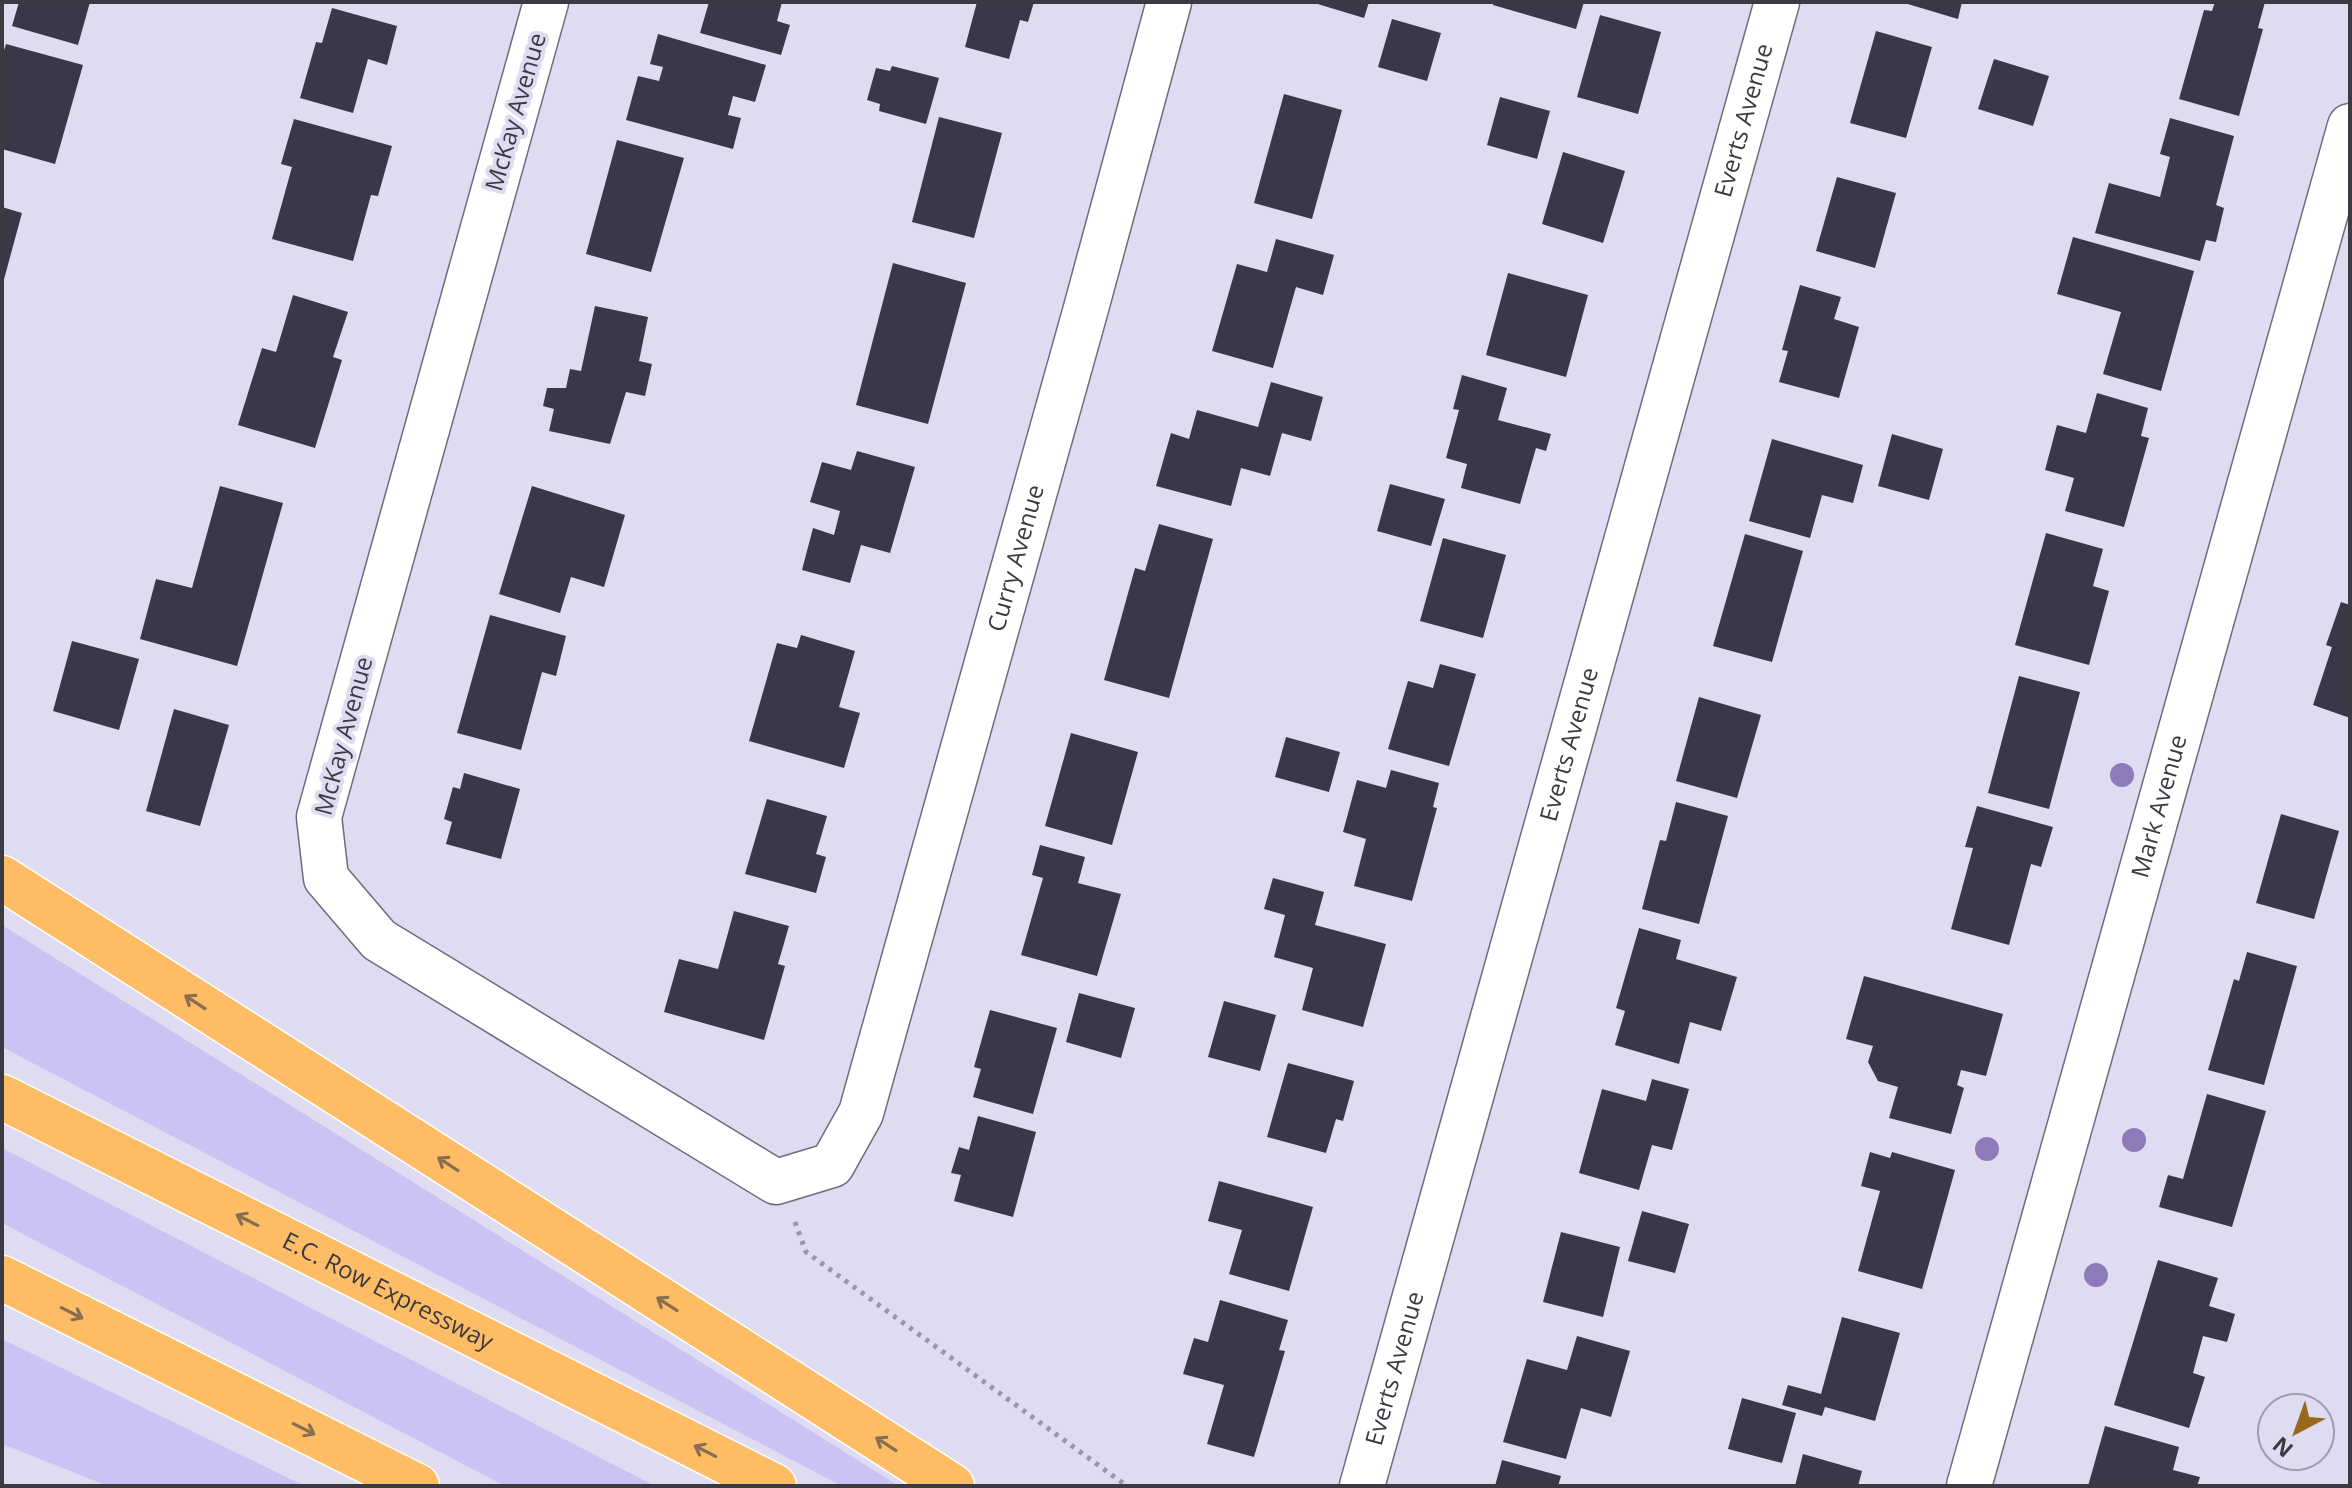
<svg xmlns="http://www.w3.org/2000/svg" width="2352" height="1488" font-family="'Open Sans',sans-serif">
	<rect width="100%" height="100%" fill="#dfdcf2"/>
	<g fill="#cbc3f3">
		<path d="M2,925l897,561h-57l-840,-439z"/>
		<path d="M2,1148l653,338h-150l-503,-263z"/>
		<path d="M2,1339l303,147h-197l-106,-42z"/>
	</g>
	<g fill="#3a3748">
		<path d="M19,2h71l-12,43 -66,-19z"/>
		<path d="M709,2h73l-5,19 13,4 -9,30 -81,-22z"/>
		<path d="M977,2h57l-6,20 -8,-2 -11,39 -44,-12z"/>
		<path d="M1311,2h58l-5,16z"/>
		<path d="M1494,2h90l-8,27 -83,-24z"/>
		<path d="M1901,2h61l-4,17z"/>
		<path d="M2215,2h50l-7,26 5,1 -24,87 -60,-17 25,-89 8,1z"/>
		<path d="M332,8l65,18 -10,39 -19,-6 -15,54 -53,-15 16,-56 6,1z"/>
		<path d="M1600,15l61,17 -23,82 -61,-17z"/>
		<path d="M1392,19l49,14 -14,48 -49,-14z"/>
		<path d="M1876,31l56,16 -26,91 -56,-15z"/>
		<path d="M658,34l108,31 -11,37 -22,-6 -5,19 13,3 -8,31 -107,-29 12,-44 21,5 4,-14 -13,-3z"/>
		<path d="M6,44l77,21 -28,99 -53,-15v-92z"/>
		<path d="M1994,59l55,17 -16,50 -55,-17z"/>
		<path d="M892,66l47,12 -13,46 -47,-13 1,-7 -13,-4 9,-32 14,3z"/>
		<path d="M1284,94l58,16 -30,109 -58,-16z"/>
		<path d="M1500,97l50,14 -13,48 -50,-14z"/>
		<path d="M939,117l63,16 -28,105 -62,-16z"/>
		<path d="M2170,118l64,18 -18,69 8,3 -8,34 -10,-2 -6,21 -105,-28 14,-50 51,14 10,-40 -10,-3z"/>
		<path d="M294,119l98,27 -14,50 -7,-1 -18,66 -81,-22 20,-72 -11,-3z"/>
		<path d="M617,140l67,18 -33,114 -65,-18z"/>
		<path d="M1563,152l62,19 -22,72 -61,-19z"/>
		<path d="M1837,177l59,16 -21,75 -59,-17z"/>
		<path d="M2,207l20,6 -19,70h-1z"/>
		<path d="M2073,237l121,34 -33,120 -58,-17 18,-62 -64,-18z"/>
		<path d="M1276,239l58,16 -11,40 -27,-8 -23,81 -61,-17 25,-87 30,8z"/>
		<path d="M893,263l73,20 -38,141 -72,-19z"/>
		<path d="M1508,273l80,22 -22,82 -80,-22z"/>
		<path d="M1800,285l41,12 -7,22 25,8 -20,71 -60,-16 9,-31 -6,-1z"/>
		<path d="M293,295l55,17 -15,45 9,3 -27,88 -77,-23 24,-77 14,4z"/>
		<path d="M595,306l53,11 -9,44 13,3 -7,32 -19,-4 -16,52 -61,-13 5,-22 -11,-3 4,-18h19l4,-19 11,2z"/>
		<path d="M1462,375l45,13 -9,32 53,14 -5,17 -10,-3 -16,56 -59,-16 6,-24 -21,-6 13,-48 -6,-1z"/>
		<path d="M1271,382l52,15 -12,44 -29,-8 -12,43 -29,-8 -10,38 -75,-20 15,-53 18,6 8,-29 61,17z"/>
		<path d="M2097,393l51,15 -7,28 8,2 -25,89 -59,-16 9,-33 -29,-8 12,-45 29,8z"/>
		<path d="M1892,434l51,15 -14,51 -51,-14z"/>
		<path d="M1772,439l91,26 -10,38 -31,-8 -12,43 -61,-17z"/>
		<path d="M857,451l58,16 -25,86 -29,-8 -11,38 -48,-13 11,-42 21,7 6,-24 -30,-9 12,-40 29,8z"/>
		<path d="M1390,484l55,15 -14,47 -54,-15z"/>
		<path d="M220,486l63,17 -46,163 -97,-27 16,-60 36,9z"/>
		<path d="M532,486l93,29 -21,72 -33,-10 -11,36 -61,-19z"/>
		<path d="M1159,524l54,15 -44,159 -65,-18 31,-112 10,3z"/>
		<path d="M2046,533l57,16 -10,37 16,5 -20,74 -74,-20z"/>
		<path d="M1745,534l58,17 -31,111 -59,-16z"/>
		<path d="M1443,538l63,17 -23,83 -63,-17z"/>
		<path d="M2341,602l9,3v113l-37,-13 19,-58 -6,-2z"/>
		<path d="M490,615l76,21 -10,40 -14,-4 -21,78 -64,-17z"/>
		<path d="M801,635l54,16 -16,56 21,6 -16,55 -95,-27 28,-98 20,5z"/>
		<path d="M72,641l67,18 -20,71 -66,-19z"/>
		<path d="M1440,664l36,10 -27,92 -61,-17 20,-68 25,7z"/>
		<path d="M2019,676l61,16 -31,117 -61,-16z"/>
		<path d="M1699,697l62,18 -24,83 -61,-17z"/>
		<path d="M174,709l55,16 -29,101 -54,-15z"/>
		<path d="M1071,733l67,19 -26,93 -67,-19z"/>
		<path d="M1286,737l54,15 -11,40 -54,-15z"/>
		<path d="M1391,770l48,13 -6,24 4,1 -25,93 -58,-15 12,-47 -23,-7 14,-52 29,8z"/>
		<path d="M464,773l56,16 -19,70 -55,-15 6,-22 -8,-3 9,-32 7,2z"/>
		<path d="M767,799l60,17 -11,38 10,3 -10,36 -71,-19z"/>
		<path d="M1676,802l52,14 -29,108 -57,-15 18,-69 6,1z"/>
		<path d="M1977,806l76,21 -12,40 -10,-3 -22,81 -58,-16 22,-81 -8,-1z"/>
		<path d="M2281,814l58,17 -25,88 -58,-16z"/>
		<path d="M1040,845l45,12 -7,26 43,11 -24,82 -76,-21 22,-77 -11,-3z"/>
		<path d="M1273,878l51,14 -9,33 71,19 -23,83 -61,-17 11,-42 -39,-11 11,-42 -21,-6z"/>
		<path d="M734,911l55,15 -11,38 7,2 -21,74 -100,-28 15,-53 39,10z"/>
		<path d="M1639,928l42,12 -5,19 61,18 -16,54 -31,-9 -11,42 -64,-19 10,-34 -9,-3z"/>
		<path d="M2247,952l50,14 -33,119 -56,-15 26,-91 5,2z"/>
		<path d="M1864,976l139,38 -17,62 -25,-6 -4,15 7,3 -13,46 -62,-16 9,-31 -20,-6 -10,-19 5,-16 -27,-7z"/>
		<path d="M1079,993l56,15 -14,50 -55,-16z"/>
		<path d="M1224,1001l52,14 -16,56 -52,-14z"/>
		<path d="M990,1010l67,18 -24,86 -60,-17 8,-28 -7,-2z"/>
		<path d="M1288,1063l66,18 -11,40 -7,-2 -10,34 -59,-16z"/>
		<path d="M1652,1079l37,10 -17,61 -20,-5 -13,45 -60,-17 23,-84 44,12z"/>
		<path d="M2207,1094l59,17 -34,116 -73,-20 9,-32 15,4z"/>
		<path d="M978,1116l58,16 -23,85 -59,-16 7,-26 -10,-2 8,-26 10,3z"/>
		<path d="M1870,1152l20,6 2,-6 63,18 -33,119 -64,-18 22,-80 -19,-5z"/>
		<path d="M1219,1181l94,26 -24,84 -60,-17 13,-44 -34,-9z"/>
		<path d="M1642,1211l47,13 -14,49 -47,-12z"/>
		<path d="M1561,1232l59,15 -17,70 -60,-15z"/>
		<path d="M2158,1260l60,18 -9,28 26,8 -8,28 -24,-6 -10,37 12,4 -16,51 -75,-23z"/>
		<path d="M1220,1300l68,20 -9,30 6,1 -31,106 -47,-13 17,-59 -41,-11 11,-36 14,4z"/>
		<path d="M1842,1317l58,16 -25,88 -50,-14 -3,9 -40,-11 6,-20 33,9z"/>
		<path d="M1577,1336l53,15 -19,66 -30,-9 -15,51 -63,-17 24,-83 40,11z"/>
		<path d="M1742,1398l54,15 -14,50 -54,-14z"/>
		<path d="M2105,1426l74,21 -6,23 27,7 -3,9h-109z"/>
		<path d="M1803,1454l59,17 -4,15h-63z"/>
		<path d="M1502,1460l59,16 -3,10h-63z"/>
	</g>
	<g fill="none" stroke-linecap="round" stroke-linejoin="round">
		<defs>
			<g id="street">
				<path id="s1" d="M546,2l-227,815 7,61 53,62 397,242 56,-17 29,-52 224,-801 84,-310"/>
				<path id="s2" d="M1362,1486l415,-1484"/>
				<path id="s3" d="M1969,1486l381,-1360"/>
			</g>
			<g id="highway">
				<path d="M2,878l950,608"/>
				<path id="s4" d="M2,1097l772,389"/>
				<path d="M2,1278l415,208"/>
			</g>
		</defs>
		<use href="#street" stroke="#6e6b7f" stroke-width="47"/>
		<use href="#highway" stroke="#fff" stroke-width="47"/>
		<path stroke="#9896a7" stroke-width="5" stroke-dasharray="4 6" stroke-linecap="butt" d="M795,1222l11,30 321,234"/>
		<use href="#street" stroke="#fff" stroke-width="44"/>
		<use href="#highway" stroke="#febd65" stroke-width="44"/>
	</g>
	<g fill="#8c7bb8">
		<circle cx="2122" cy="775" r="12"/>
		<circle cx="2134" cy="1140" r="12"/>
		<circle cx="1987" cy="1149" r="12"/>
		<circle cx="2096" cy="1275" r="12"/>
	</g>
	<defs><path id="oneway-shaft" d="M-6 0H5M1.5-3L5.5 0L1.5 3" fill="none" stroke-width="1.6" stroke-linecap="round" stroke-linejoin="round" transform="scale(2)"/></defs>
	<g stroke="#896e51">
		<use href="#oneway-shaft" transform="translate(195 1002) rotate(-147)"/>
		<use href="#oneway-shaft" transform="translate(448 1164) rotate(-147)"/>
		<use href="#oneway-shaft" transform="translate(247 1220) rotate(-153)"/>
		<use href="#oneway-shaft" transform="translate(667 1304) rotate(-147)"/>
		<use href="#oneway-shaft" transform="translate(72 1313) rotate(27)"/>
		<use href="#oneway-shaft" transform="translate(304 1429) rotate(27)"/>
		<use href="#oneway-shaft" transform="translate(886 1444) rotate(-147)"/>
		<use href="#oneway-shaft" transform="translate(705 1451) rotate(-153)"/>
	</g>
	<g text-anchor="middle" stroke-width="8" stroke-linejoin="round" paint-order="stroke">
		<g font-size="24" fill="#3b3a43" stroke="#dfdcf2">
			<text transform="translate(516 112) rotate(-74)" y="8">McKay Avenue</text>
			<text dy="8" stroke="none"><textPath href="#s2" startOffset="1418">Everts Avenue</textPath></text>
			<text dy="8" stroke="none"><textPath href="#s1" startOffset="2148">Curry Avenue</textPath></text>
			<text transform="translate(344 736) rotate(-75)" y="8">McKay Avenue</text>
			<text dy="8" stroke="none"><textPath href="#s2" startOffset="770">Everts Avenue</textPath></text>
			<text dy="8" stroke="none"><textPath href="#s3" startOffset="706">Mark Avenue</textPath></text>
			<text dy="8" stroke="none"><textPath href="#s4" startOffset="432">E.C. Row Expressway</textPath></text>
			<text dy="8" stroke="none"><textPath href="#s2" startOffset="122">Everts Avenue</textPath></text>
		</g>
	</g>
	<rect width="2352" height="1488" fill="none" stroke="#3b3a43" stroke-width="8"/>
	<g transform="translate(2296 1432) rotate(221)"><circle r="38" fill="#dfdcf2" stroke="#9d9bac" stroke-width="2"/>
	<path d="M0-6L14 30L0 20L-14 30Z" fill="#99681b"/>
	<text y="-12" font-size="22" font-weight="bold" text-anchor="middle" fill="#3b3a43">N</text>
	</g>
</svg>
